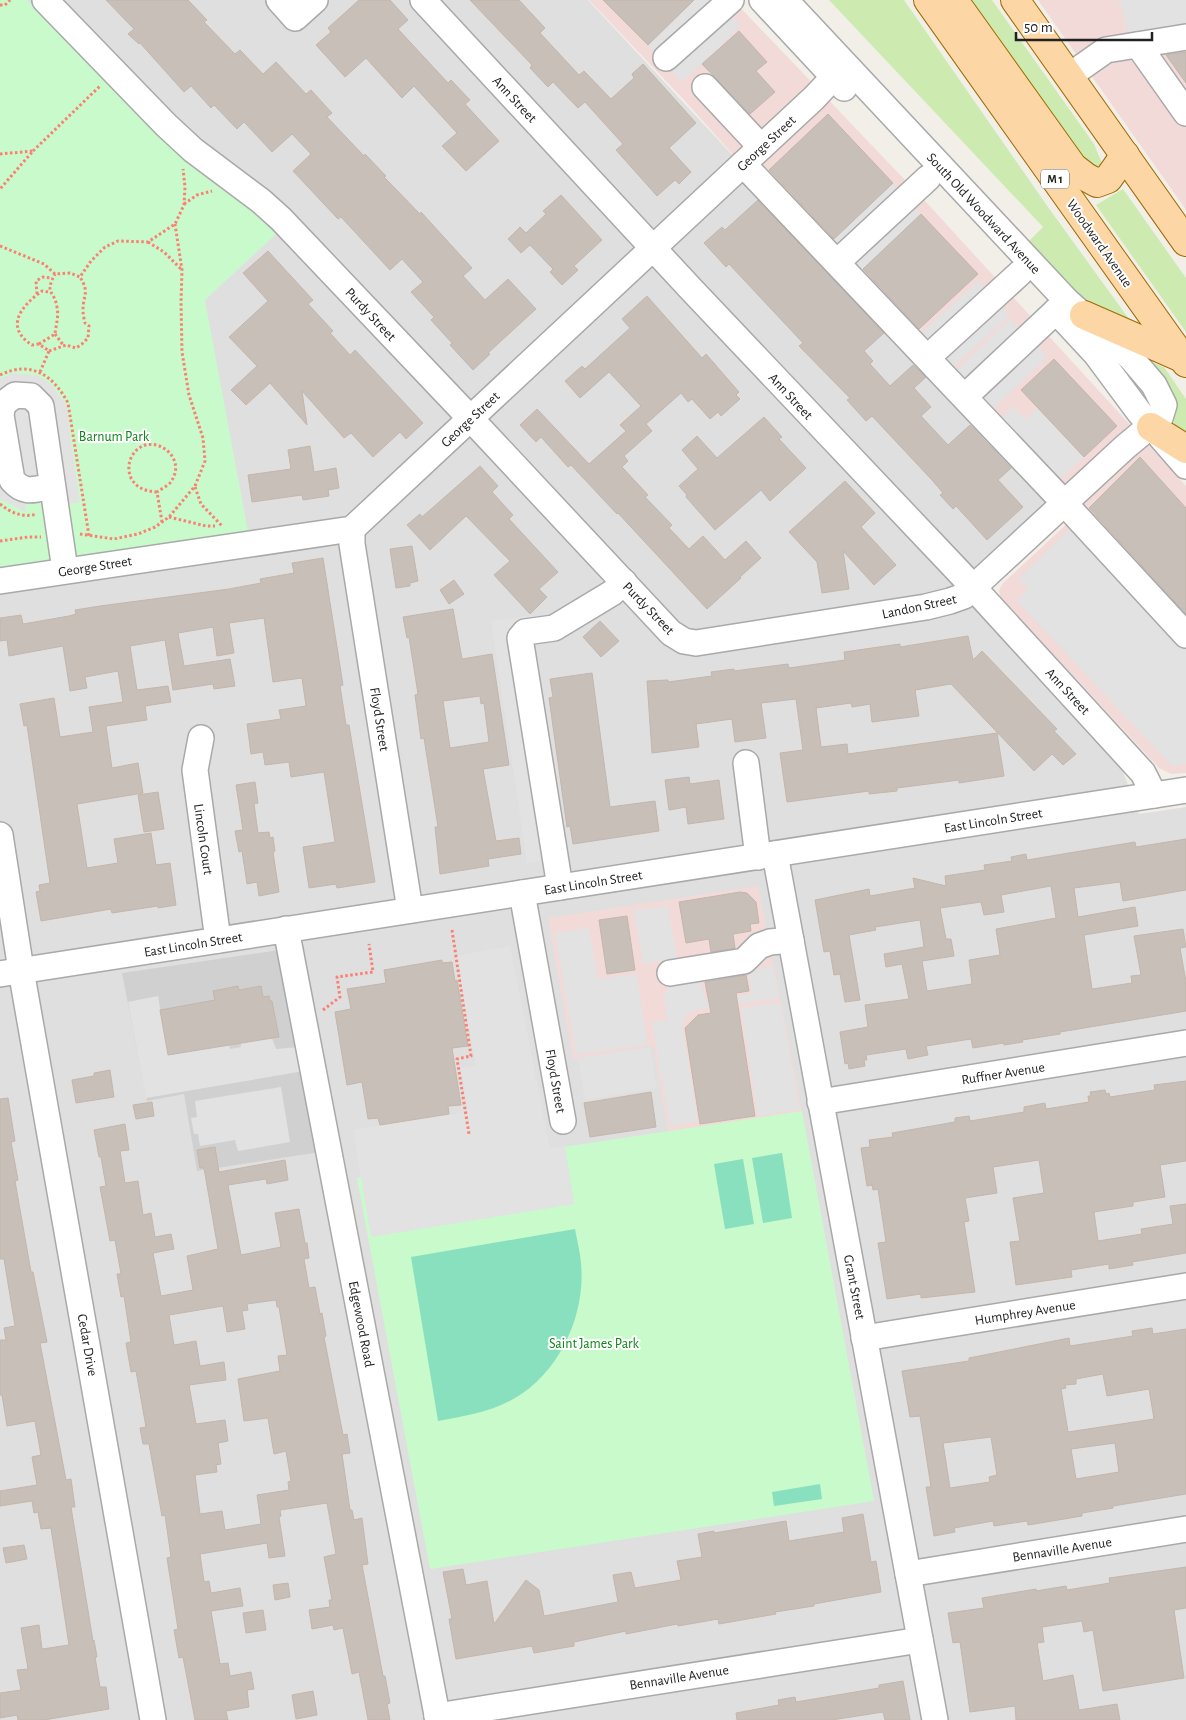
<svg xmlns="http://www.w3.org/2000/svg" width="1186" height="1720" font-family="'Alegreya Sans',sans-serif">
	<rect width="100%" height="100%" fill="#f2efe9"/>
	<path fill="#e0dfdf" d="M0,0h588l464,498 -65,61 -34,26 74,76 92,100 20,53 47,-7v913h-1186z"/>
	<g fill="#f2dad9">
		<path d="M589,0h144l193,202 260,284v287l-15,1 -12,-6 -159,-171 -1,-7 4,-7 80,-74 -347,-351 -51,-57z"/>
		<path d="M1038,0h148v210l-4,-6z"/>
		<path d="M758,886l44,225 -134,21 -15,-87 -80,14 -25,-141z"/>
	</g>
	<path fill="#d0d0d0" d="M280,950l40,202 -123,19 -13,-77 -37,7 -25,-128z"/>
	<g fill="#cdebb0">
		<path d="M829,0h75l144,207 81,112v5l-55,-29 -49,-50 18,-18z"/>
		<path d="M967,0h25l102,144 8,19 -5,6h-11z"/>
		<path d="M1123,189l63,89v54l-90,-127z"/>
		<path d="M1149,361l15,6 22,32v38l-12,-12v-24z"/>
	</g>
	<g fill="#c8facc">
		<path d="M0,0h27l157,159 62,45 30,30 -71,66 43,232 -248,36z"/>
		<path d="M802,1111l72,390 -444,68 -73,-391z"/>
	</g>
	<g fill="#88e0be">
		<path d="M782,1153l10,65 -29,5 -11,-65z"/>
		<path d="M743,1159l11,65 -29,5 -11,-65z"/>
		<path d="M575,1229c2,11 5,23 6,34 5,51 -21,109 -66,135 -23,14 -50,18 -77,23l-27,-164z"/>
		<path d="M820,1484l2,15 -48,7 -2,-14z"/>
	</g>
	<g fill="#e2e2e2">
		<path d="M694,0h22l25,26 -59,56 -35,-37z"/>
		<path d="M1115,0h71v27l-58,9 -7,-33z"/>
		<path d="M893,183l28,31 -63,60 -29,-31z"/>
		<path d="M978,281l32,34 -58,54 -32,-35z"/>
		<path d="M1010,319l37,38 -58,56 -37,-38z"/>
		<path d="M13,373l23,2 14,8 17,23 3,29 10,67 -30,5 -5,-12 -20,1 1,16 -26,-13v-120z"/>
		<path d="M1013,407l12,13 12,-12 47,49 -28,26 -59,-61z"/>
		<path d="M1075,524l111,117v122l-14,3 -155,-165 11,-12 -10,-10z"/>
		<path d="M527,616l36,241 -36,6 -36,-242z"/>
		<path d="M668,906l9,53 -34,5 -9,-54z"/>
		<path d="M589,928l9,51 39,-5 10,70 -71,11 -21,-122z"/>
		<path d="M510,946l40,202 15,-2 9,58 -203,33 -18,-107 115,-18 -7,-44 15,-2 -20,-110z"/>
		<path d="M772,966l7,32 -84,12 -10,6 -3,10 16,95 -28,5 -18,-104 15,-2 -3,-27 8,-8 29,-6 4,22 47,-7 -4,-24z"/>
		<path d="M158,996l10,59 61,-11 1,5 11,-2 -1,-8 32,-1 4,11 23,-2 5,24 -158,27 -18,-96z"/>
		<path d="M780,1003l20,106 -42,7 -17,-108z"/>
		<path d="M650,1047l7,41 -72,12 -7,-42z"/>
		<path d="M281,1087l9,55 -52,9 -3,-11 -35,6 -2,-12h-4l-3,-16 6,-1 -2,-16z"/>
	</g>
	<g fill="#c7bfb8" stroke="#c4b6ab" fill-rule="evenodd">
		<path d="M106,0h82l19,20 -3,2 31,32 5,-4 23,24 13,-12 30,32 5,-4 21,23 -5,4 37,39 1,-2 21,22 -2,1 36,37 1,-2 51,56 -9,8 22,24 23,-21 28,30 -48,44 2,1 -17,16 -23,-25 2,-2 -21,-23 3,-3 -23,-25 12,-10 -21,-23 -12,11 -49,-53 -3,2 -45,-48 18,-17 -19,-20 -20,18 -28,-30 -7,7 -23,-24 -3,3 -20,-22 -7,6 -44,-49 -1,1 -11,-10 6,-5z"/>
		<path d="M359,0h31l18,20 -10,9 50,54 3,-3 19,20 -5,4 34,37 -33,30 -24,-25 15,-13 -43,-47 -12,12 -36,-40 -21,19 -29,-32 15,-13 -3,-4z"/>
		<path d="M470,0h49l26,28 -5,5 39,42 5,-4 27,28 23,-21 -2,-4 11,-10 53,59 -27,25 22,24 -12,12 -4,-4 -18,16 -41,-46 7,-6 -38,-42 -7,6 -25,-26 -5,5 -18,-19 2,-3z"/>
		<path d="M603,0h91l-46,45z"/>
		<path d="M739,31l28,31 -11,9 19,21 -25,22 -48,-50z"/>
		<path d="M1186,52v31l-20,-28z"/>
		<path d="M828,114l65,69 -59,56 -65,-69z"/>
		<path d="M561,195l41,45 -28,26 4,4 -16,15 -12,-13 3,-3 -23,-24 -9,8 -13,-14 12,-12 6,6 20,-19 -3,-3z"/>
		<path d="M758,200l126,133 -20,18 9,10 -3,3 20,22 23,-21 13,12 -12,11 17,19 -10,9 27,29 22,-20 41,43 -13,12 25,27 -36,33 -31,-34 -3,3 -13,-14 3,-2 -11,-13 -60,-64 -6,5 -19,-21 3,-2 -51,-52 4,-3 -74,-79 -3,3 -22,-24 18,-16 3,3z"/>
		<path d="M921,214l57,60 -59,55 -56,-60z"/>
		<path d="M268,251l45,49 -5,4 25,27 -3,2 20,22 5,-5 68,73 -17,16 -6,-7 -27,25 -22,-24 -7,5 -42,-47 5,34 -37,-42 -24,22 -15,-15 26,-24 -28,-29 39,-36 -25,-28z"/>
		<path d="M647,296l55,62 4,-4 33,38 -3,3 4,4 -19,17 -3,-4 -8,7 -18,-20 -4,3 -7,-9 -35,31 6,7 -28,25 4,5 -6,6 26,28 -3,2 27,28 -3,3 20,21 14,-13 22,24 21,-19 15,17 -21,19 1,1 -34,31 -89,-96 -1,1 -46,-49 -3,2 -27,-30 -5,5 -16,-17 17,-16 52,55 37,-33 -6,-6 21,-19 -32,-34 -29,26 -15,-17 17,-15 3,3 45,-41 -8,-9z"/>
		<path d="M1054,359l63,67 -33,31 -63,-67z"/>
		<path d="M764,417l18,20 -3,2 27,29 -36,33 -9,-11 -46,40 -29,-33 1,-2 -8,-9 19,-17 -16,-19 15,-14 20,22z"/>
		<path d="M310,446l4,26 22,-4 3,20 -11,2 1,6 -26,4 -1,-5 -50,7 -4,-27 43,-6 -3,-19z"/>
		<path d="M1140,457l46,51v106l-97,-106z"/>
		<path d="M480,466l18,20 -6,6 21,23 -4,4 49,53 -19,17 8,8 -17,17 -36,-39 16,-14 -44,-45 -36,34 -23,-25 13,-11 2,3z"/>
		<path d="M845,481l30,32 -14,14 35,38 -22,20 -31,-34 6,38 -27,4 -5,-31 -28,-30z"/>
		<path d="M412,546l6,35 -8,2v3l-14,2 -6,-39z"/>
		<path d="M323,558l20,127 -3,1 6,39h3l26,157 -38,6 -1,-4 -27,4 -6,-41 32,-5 -11,-70 -33,5 -2,-15 -24,3 -2,-13 -12,2 -4,-30 34,-5 -2,-9 27,-4 -4,-28 -29,4 -9,-64 -35,5 5,30 -17,3 -4,-29 -35,6 6,33 46,-7 5,27 -21,3 -1,-5 -40,6 -8,-50 -35,6 7,44 31,-4 3,16 -26,4 2,14 -41,6 6,42 26,-5 5,30 -66,11 10,64 31,-5 -4,-24 37,-6 5,32 14,-2 6,42 -18,3v-2l-46,7 -1,-4 -70,12 -5,-29 4,-1 -1,-6 11,-2 -23,-158 -3,1 -4,-22 34,-6 6,39 33,-5 -4,-25 34,-5 -5,-31 -33,6 2,11 -17,3 -7,-45 -54,10 -2,-16 -7,1v-23l21,-3 2,9 46,-8 7,-2 -1,-4 25,-4 129,-17 32,-6 -1,-4 34,-6 -2,-10z"/>
		<path d="M454,580l10,14 -15,10 -9,-14z"/>
		<path d="M453,609l9,50 30,-5 17,111 -26,4 13,72 23,-3 2,16 -33,5 1,7 -49,8 -5,-47h3l-14,-89 -3,1 -6,-44 3,-1 -9,-57 -2,1 -4,-21zM480,696l1,8 3,-1 5,39 -39,6 -7,-47z"/>
		<path d="M600,621l19,20 -18,16 -18,-20z"/>
		<path d="M968,636l5,24 9,-9 75,78 -3,2 22,23 -13,11 -11,-11 -18,17 -83,-87 -36,6 4,26 -47,6 -2,-18 -18,3 -1,-4 -35,5 5,39 26,-3 1,10 149,-21 7,43 -45,7v-3l-62,8v3l-28,3v-3l-82,11 -7,-49 23,-3 -7,-51 -35,4 5,35 -31,4 -3,-23 -36,5 3,23 -47,6 -5,-72 21,-1v2l44,-6 -1,-4 23,-3v2l54,-7 1,4 56,-8 -1,-8 56,-8v3z"/>
		<path d="M592,673l18,134 45,-6 4,30 -86,13 -3,-18 -3,1 -18,-129 4,-1 -3,-18z"/>
		<path d="M689,777l1,7 29,-4 5,39 -36,5 -2,-17 -17,3 -4,-30z"/>
		<path d="M255,782l3,21 -4,1 4,29 11,-1 1,6 3,-1 2,14 -2,1 6,40 -20,4 -2,-14 -10,2 -5,-33 -3,1 -4,-21 8,-1 -7,-45z"/>
		<path d="M158,792l6,37 -20,3 -6,-37z"/>
		<path d="M1186,839v51l-63,11 -3,-19 -46,6 4,29 57,-10 3,19 -54,9 8,54 40,-6 -1,-7 10,-1 -7,-39 49,-7 3,18 -6,1 6,34v29l-126,21v2l-38,6 1,2 -19,3v-2l-31,5 -2,-9 -45,7 2,9 -20,4 -2,-10 -40,6 1,5h-3l1,6 -16,3 -1,-6 -3,1 -5,-32 28,-5 -3,-22 44,-6 -7,-35 -16,3 -2,-13 40,-7 -4,-27 -45,7 1,3 -27,5 11,65 -15,2 -5,-28 -6,1 -4,-24 -6,1 -9,-52 54,-11 1,7 45,-8 -2,-10 33,8 -1,-10 40,-6 -1,-5 28,-4 -1,-4 15,-3 1,6 108,-18 1,5zM1051,886l5,32 -60,11 4,26 -31,5 3,24 -45,7 -5,-30 32,-5 -3,-17h-5l-6,-31 41,-6 3,13 20,-3 -3,-17z"/>
		<path d="M740,892l7,1 9,9 3,21 -9,1 1,7 -18,3 2,14 -24,4 -2,-13 -23,4 -7,-41z"/>
		<path d="M627,916l8,54 -28,4 -8,-54z"/>
		<path d="M442,960v3l10,-1 3,19 2,-1 11,66 -16,2 9,57 -13,1 1,8 -69,11 -2,-7 -10,1 -6,-37 -15,3 -12,-73 16,-3 -4,-20 39,-6 -2,-13z"/>
		<path d="M746,975l3,16 -13,2 19,123 -55,8 -15,-96 13,-13 13,-2 -6,-31z"/>
		<path d="M238,986l1,4 22,-4 2,11 6,-1 1,5h2l7,36 -111,18 -8,-45 55,-10 -2,-9z"/>
		<path d="M110,1070l4,27 -38,6 -4,-23 22,-4v-3z"/>
		<path d="M1186,1081v80l-26,4 5,32 -32,5v4l-39,6 4,29 44,-7 -1,-5 32,-5 -3,-18 16,-2v49l-54,9 1,3 -24,4v-5l-38,6 1,7 -56,8 -6,-43 10,-1 -7,-43 31,-5 -5,-33 -46,7 4,26 -32,5 4,23 -5,1 11,70 -54,6v-4l-34,5 -9,-56 8,-1 -8,-53 -5,1 -1,-5 -5,1 -6,-38 9,-1 -1,-7 24,-3 -1,-4 63,-11v-4l14,-2 1,5 54,-9v-5l21,-4 1,6 43,-7 -1,-6h3l-1,-4 15,-2 1,4 3,-1 1,4 45,-7 -1,-5z"/>
		<path d="M651,1092l5,35 -66,10 -6,-34z"/>
		<path d="M8,1098l7,43 -4,1 7,38 -3,1 16,91h2l14,70 -7,1 26,137 5,-1 4,28h-4l22,134 1,-1 3,17h-2l5,30h6l3,22 -65,11h-26l-1,-5 -17,3v-25l21,-3 -4,-20 11,-1 -7,-41 18,-3 3,24 27,-4 -18,-117 -10,1 -3,-17 -4,1 -2,-12 -32,5v-15l37,-6 -5,-28 9,-2 -6,-34 -28,5 -5,-31h-2v-55h6l-2,-12 11,-2 -11,-67h-4v-160z"/>
		<path d="M152,1102l2,14 -18,3 -3,-14z"/>
		<path d="M125,1124l4,26 -9,1 5,32 13,-2 5,34 8,-2 4,24 16,-3 3,15 -21,4 8,43 32,-6 -6,-34 31,-7 -14,-81h-4l-3,-18 18,-3 4,25 66,-12 3,20 -21,4 -1,-5 -38,6 13,70 40,-8 -6,-34 24,-4 6,34h2l2,15 -5,1 5,29 6,-1 5,27 2,-1 4,23 -2,1 19,98 4,-1 3,19 -8,1 8,56h2l2,10 8,-2 6,46 -6,1 21,111h2l5,27 -3,1 3,16h-22l-9,-48 -7,2 -9,-46 -9,2 -1,-5 -21,4 -3,-19 21,-3 -1,-7h3l-8,-43 12,-3 -9,-51 -47,7 1,6 -2,1 6,39 -16,2 -2,-15 -67,11 4,28 5,-1 2,12 29,-5 3,18 -32,5 9,53 8,-1 2,13 21,-4 3,17 -7,1 2,17 -23,4 2,9h-33l-12,-63 -4,1 -5,-28 4,-1 -11,-71 4,-1 -6,-42 -3,1 -13,-72h-6l-3,-16 6,-1 -10,-56 -5,1 -5,-29 5,-1 -7,-46 -3,1 -4,-23h4l-6,-34 -5,1 -10,-54 6,-1 -5,-29h-2l-5,-27zM276,1300l1,7h2l8,48 -9,1 2,15 -42,8 6,42 24,-3 6,36 12,-3 5,30 -3,1 1,8 -32,5 4,29 -36,6 -3,-19 -22,3 -5,-39 22,-3 -1,-7 5,-1 -3,-21 10,-2 -3,-21 -29,4 -7,-39 37,-5 -2,-18 -24,4 -4,-25 -22,4 -5,-30 54,-9 4,26 18,-3 -3,-18 6,-1 -1,-6z"/>
		<path d="M1152,1328l1,6 33,-5v165l-73,12v2l-31,5v3l-54,9 -1,-4 -33,5 -1,-5 -39,7 1,4 -21,4 -8,-49h5l-11,-71 -10,1 -8,-46 67,-10v-3l100,-20 1,8 63,-10 -1,-5zM1103,1374l4,22 42,-7 5,30 -86,13 -7,-43 5,-1 -1,-3 11,-1v-5zM991,1437l6,38 -8,2 1,5 -40,6 -7,-45zM1115,1443l4,29 -43,7 -5,-30z"/>
		<path d="M863,1514l8,48 5,-1 5,31 -67,12v2l-39,6 1,2 -57,10 -1,-5 -40,7 -1,-2 -51,10v-3l-52,11v4l-40,7 -2,-7 -76,13 -7,-40h3l-9,-47 20,-3 3,16 21,-4 7,43 32,-44 13,10 5,26 74,-14 -5,-27 18,-3 4,16 46,-8 -4,-19 25,-4 -4,-23 16,-3v2l72,-12 3,20 55,-9 -2,-14z"/>
		<path d="M24,1545l3,14 -21,4 -3,-15z"/>
		<path d="M1186,1567v41l-12,2 10,68 -81,13 -10,-61 -9,2 -2,-11 -40,6 2,15 -7,1 6,38 30,-6 6,35 38,-6 3,16h-104l-1,-14 -45,6 -10,-70 -7,1 -5,-30 36,-5 -2,-10 54,-9v2l30,-5 1,4 43,-7 -1,-5z"/>
		<path d="M288,1583l2,14 -15,3 -2,-15z"/>
		<path d="M263,1610l3,20 -20,3 -3,-20z"/>
		<path d="M903,1681l7,39h-25l-2,-8 -51,8h-95l-1,-7 43,-8 -1,-5 17,-3 1,5 83,-14v-3z"/>
		<path d="M313,1691l4,24 -21,4 -4,-24z"/>
	</g>
	<g fill="none" stroke-linecap="round" stroke-linejoin="round">
		<defs>
			<g id="minor">
				<path d="M45,0l121,125 27,25 68,51 20,18 189,199 201,215 13,8 12,2 230,-36 24,-6 14,-5 161,-149 35,-29 4,-13 -10,-20 -23,-27 -64,-57 -282,-301"/>
				<path d="M279,0l16,18 20,-18"/>
				<path d="M423,0l267,288 270,285 183,200 11,22"/>
				<path d="M762,0l82,88"/>
				<path d="M1138,45l48,68"/>
				<path d="M666,58l65,-58"/>
				<path d="M1069,76l37,-26 80,-13"/>
				<path d="M705,87l56,60"/>
				<path d="M743,164l311,328 132,143"/>
				<path d="M846,254l82,-76"/>
				<path d="M1056,311l40,43 43,58 47,54"/>
				<path d="M938,348l82,-75"/>
				<path d="M973,389l83,-78"/>
				<path d="M52,486c-17,3 -27,9 -40,-6l-11,-65 2,-11 12,-9 16,1 10,10 24,164"/>
				<path d="M352,529v15l58,366"/>
				<path d="M0,581l352,-52 391,-365 71,-66 31,-33"/>
				<path d="M201,738l-6,32 23,170"/>
				<path d="M746,763l12,94"/>
				<path d="M0,835l21,135 132,750"/>
				<path d="M775,854l160,866"/>
				<path d="M560,887l-40,-249 5,-6 29,-4 58,-35 12,-11"/>
				<path d="M522,893l41,228"/>
				<path d="M286,929l152,791"/>
				<path d="M670,973l74,-12 15,-15 11,-4 21,-2"/>
				<path d="M0,974l1186,-184"/>
				<path d="M820,1102l366,-59"/>
				<path d="M864,1338l322,-52"/>
				<path d="M908,1574l278,-45"/>
				<path d="M437,1716l483,-76"/>
			</g>
			<g id="major">
				<path d="M928,0l258,363"/>
				<path d="M945,0l15,9 113,158 13,10 11,6 11,-4 17,-24"/>
				<path d="M1015,0l171,242"/>
				<path d="M1084,315l98,43"/>
				<path d="M1151,427l35,22"/>
			</g>
		</defs>
		<use href="#minor" stroke="#a9a9a9" stroke-width="28"/>
		<use href="#major" stroke="#a06b00" stroke-width="30"/>
		<g stroke="#fa8072" stroke-width="3" stroke-dasharray="2.5 2.5" stroke-linecap="butt">
			<path d="M0,5h5l5,-5"/>
			<path d="M33,151l68,-66"/>
			<path d="M0,154l33,-3 -33,38"/>
			<path d="M184,204l13,-9 15,-4"/>
			<path d="M148,242l16,10 18,18"/>
			<path d="M0,246l44,18 11,10 15,-1 10,4 11,-16 14,-14 13,-6 30,1 27,-18 9,-19 1,-18 -2,-18"/>
			<path d="M37,294l-1,-13 7,-4 9,1"/>
			<path d="M55,334l9,12"/>
			<path d="M39,344l-7,1c-28,-18 -11,-39 10,-54l7,1"/>
			<path d="M49,351l17,-6 10,3 6,-4 6,-6 1,-12 -4,-3c-1,-4 -2,-9 -2,-13 0,-15 7,-17 -3,-33"/>
			<path d="M40,372l9,-21 -10,-7 16,-10c1,-9 4,-18 2,-27 -3,-18 -13,-12 -2,-33"/>
			<path d="M0,375c31,-15 53,0 68,28l21,133"/>
			<path d="M195,487l6,17 21,22"/>
			<path d="M157,492c-11,-1 -20,-3 -26,-14 -3,-7 -3,-15 1,-22 16,-28 59,0 38,27 -3,3 -9,6 -13,9l5,30"/>
			<path d="M0,504c11,9 23,14 37,10"/>
			<path d="M169,517l37,9h9"/>
			<path d="M80,534l34,5 24,-5 17,-7 14,-10 26,-31 10,-25 -2,-23 -14,-43 -7,-43 -1,-50 1,-32 -7,-46"/>
			<path d="M0,541l28,-4h13"/>
			<path d="M452,930l19,126 -14,3 12,75"/>
			<path d="M323,1010l17,-13 -3,-20 36,-5 -4,-28"/>
		</g>
		<use href="#minor" stroke="#fff" stroke-width="25"/>
		<use href="#major" stroke="#fcd6a4" stroke-width="28"/>
	</g>
	<g text-anchor="middle" stroke-width="4" stroke-linejoin="round" paint-order="stroke">
		<rect fill="#fff" stroke="#646464" stroke-width="1" x="1041" y="169.5" width="28" height="19" rx="4"/>
		<g font-size="12" font-weight="bold" fill="#222">
			<text x="1055" y="183">M 1</text>
		</g>
		<g font-size="14" fill="#222" stroke="#fff">
			<text transform="translate(515 99) rotate(47)" y="5">Ann Street</text>
			<text transform="translate(766 143) rotate(-43)" y="5">George Street</text>
			<text transform="translate(984 213) rotate(47)" y="5">South Old Woodward Avenue</text>
			<text transform="translate(1100 243) rotate(55)" y="5">Woodward Avenue</text>
			<text transform="translate(371 314) rotate(47)" y="5">Purdy Street</text>
			<text transform="translate(791 396) rotate(47)" y="5">Ann Street</text>
			<text transform="translate(470 419) rotate(-43)" y="5">George Street</text>
			<text transform="translate(95 566) rotate(-9)" y="5">George Street</text>
			<text transform="translate(919 606) rotate(-12)" y="5">Landon Street</text>
			<text transform="translate(649 608) rotate(46)" y="5">Purdy Street</text>
			<text transform="translate(1068 691) rotate(47)" y="5">Ann Street</text>
			<text transform="translate(380 719) rotate(81)" y="5">Floyd Street</text>
			<text transform="translate(993 820) rotate(-9)" y="5">East Lincoln Street</text>
			<text transform="translate(204 839) rotate(82)" y="5">Lincoln Court</text>
			<text transform="translate(593 882) rotate(-9)" y="5">East Lincoln Street</text>
			<text transform="translate(193 944) rotate(-9)" y="5">East Lincoln Street</text>
			<text transform="translate(1003 1073) rotate(-9)" y="5">Ruffner Avenue</text>
			<text transform="translate(556 1081) rotate(80)" y="5">Floyd Street</text>
			<text transform="translate(855 1287) rotate(79)" y="5">Grant Street</text>
			<text transform="translate(1025 1312) rotate(-9)" y="5">Humphrey Avenue</text>
			<text transform="translate(362 1324) rotate(79)" y="5">Edgewood Road</text>
			<text transform="translate(88 1345) rotate(80)" y="5">Cedar Drive</text>
			<text transform="translate(1062 1549) rotate(-9)" y="5">Bennaville Avenue</text>
			<text transform="translate(679 1677) rotate(-9)" y="5">Bennaville Avenue</text>
		</g>
		<g font-size="14" fill="#0c8416" stroke="#fff">
			<text x="114" y="441">Barnum Park</text>
			<text x="594" y="1348">Saint James Park</text>
		</g>
	</g>
	<path d="M1016 32v8h136v-8" fill="none" stroke="#222222" stroke-width="2.5"/>
	<text x="1024" y="32" font-size="15" fill="#222222" stroke="#ffffff" stroke-width="4" paint-order="stroke">50 m</text>
</svg>
